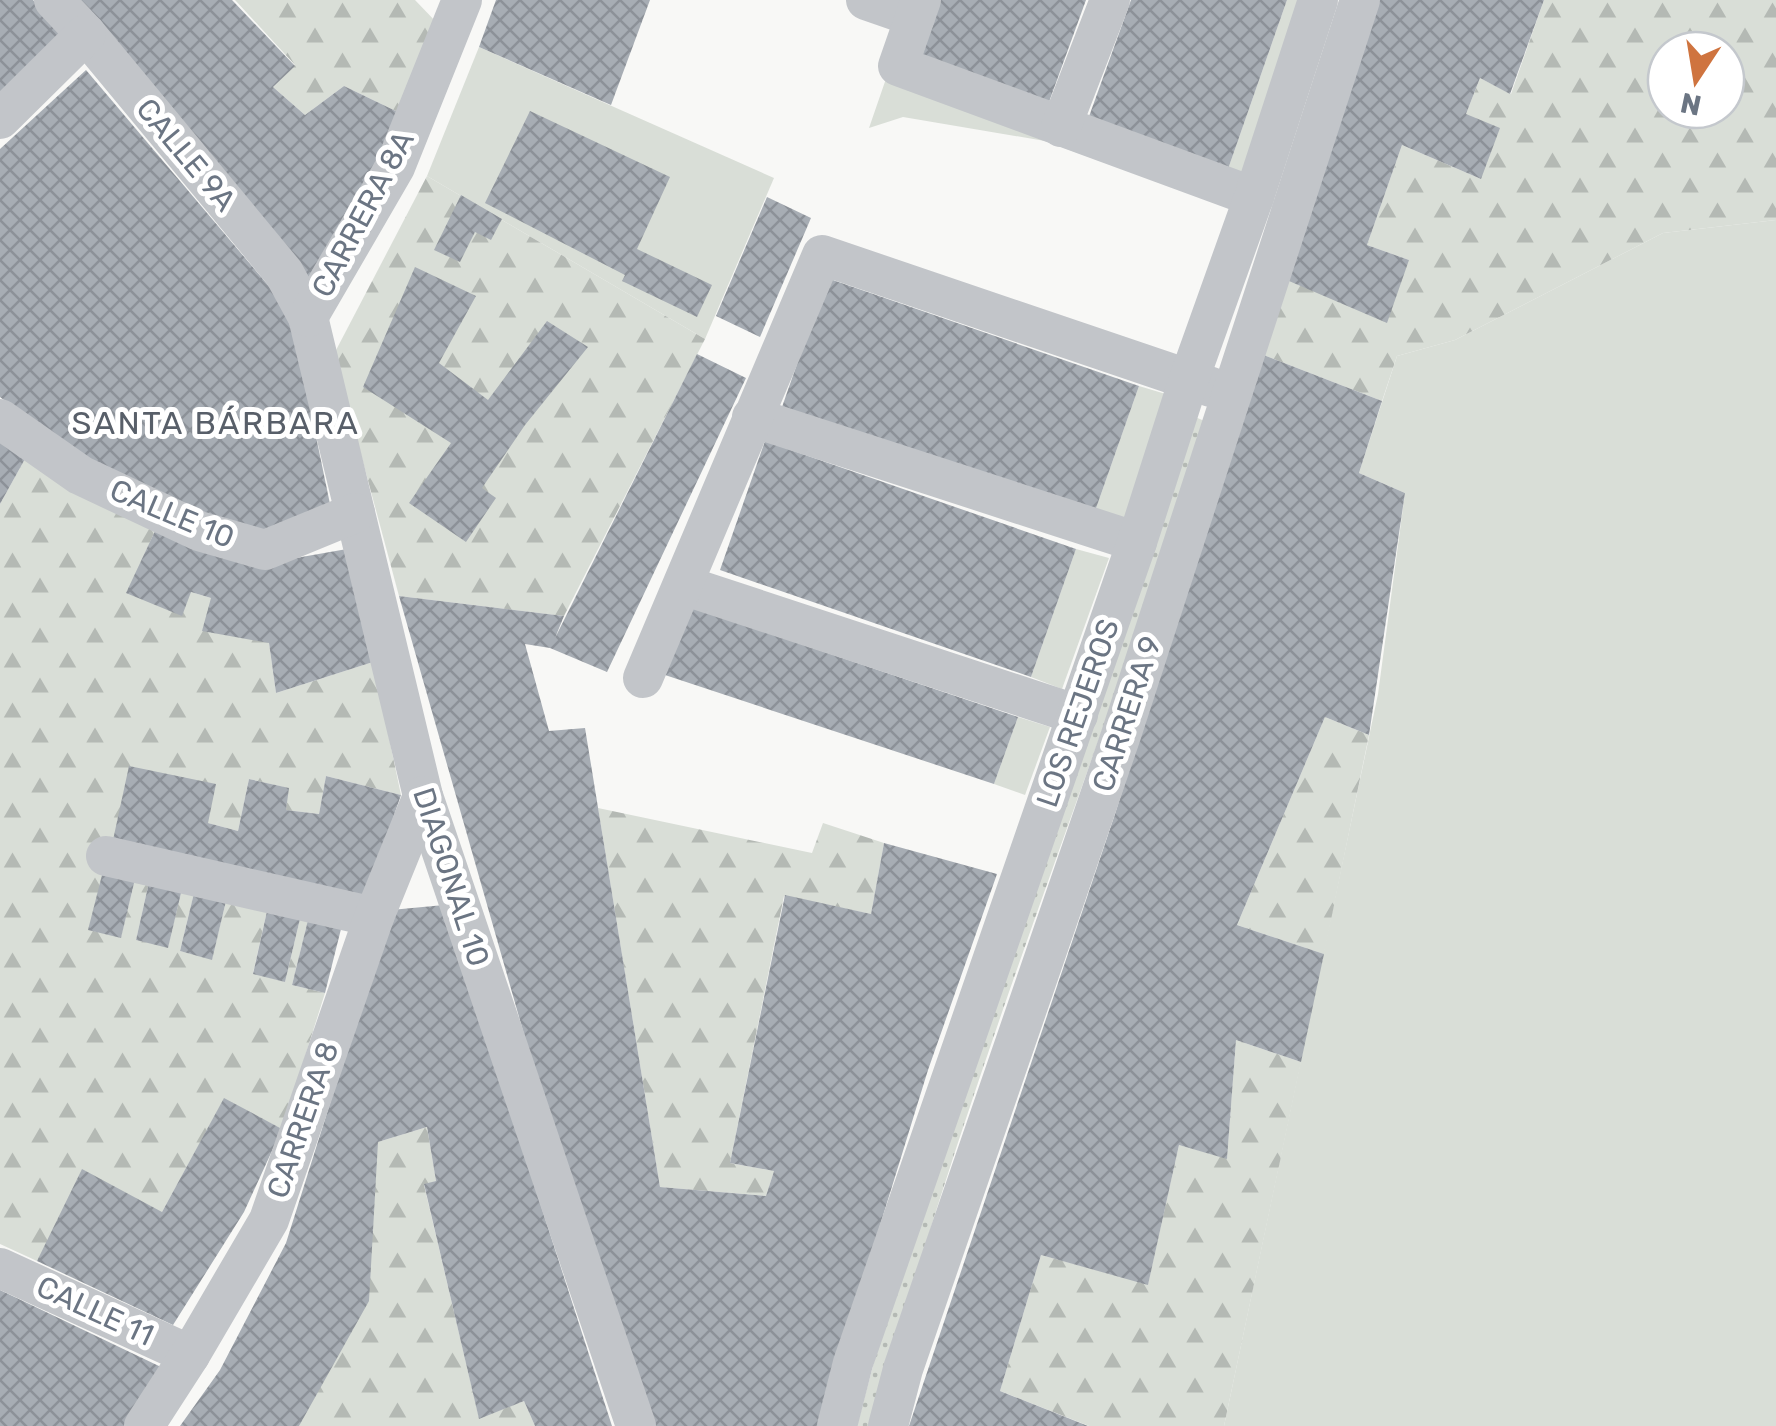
<svg xmlns="http://www.w3.org/2000/svg" width="1776" height="1426" font-family="Rubik,sans-serif">
	<defs>
		<pattern id="forest-firs" width="22" height="20" patternUnits="userSpaceOnUse" patternTransform="scale(2.5)"><rect width="22" height="20" fill="#d9ded7"/><path d="M5 1l3.5 6h-7zM16 11l3.5 6h-7z" fill="#b4b9b4"/></pattern>
		<pattern id="garden-dots" width="8" height="8" patternUnits="userSpaceOnUse" patternTransform="scale(2.5)"><rect width="8" height="8" fill="#d9ded7"/><path d="M2 2h.1M6 6h.1" fill="none" stroke="#b4b9b4" stroke-width="1.8" stroke-linecap="round"/></pattern>
		<pattern id="building-cross-hatch" width="8" height="8" patternUnits="userSpaceOnUse" patternTransform="scale(2.5)"><rect width="8" height="8" fill="#a7adb4"/><path d="M0 0l8 8M0 8l8-8" fill="none" stroke="#8c9198"/></pattern>
	</defs>
	<rect width="100%" height="100%" fill="#f8f8f6"/>
	<g fill="#d9ded7">
		<path d="M1287,0h19l-60,179 -19,-7z"/>
		<path d="M479,47l295,131 -69,161 -278,-163z"/>
		<path d="M889,70l346,140 -190,-69 -142,-24 -34,11z"/>
		<path d="M1776,220v1206h-552l154,-732 27,-201 -46,-20 38,-117 58,-16 208,-107z"/>
		<path d="M1139,386l30,9 -46,130 -29,-11z"/>
		<path d="M1076,549l33,9 -47,131 -31,-12z"/>
		<path d="M1018,717l32,10 -25,68 -31,-11z"/>
	</g>
	<g fill="url(#forest-firs)" fill-rule="evenodd">
		<path d="M235,0h180l24,25 -37,89 -58,-28 -39,29 -32,-28 22,-22z"/>
		<path d="M1544,0h232v220l-113,13 -208,107 -58,16 -15,45 -121,-47 21,-76 127,-18 -42,-15 35,-100 79,34 -15,-65 14,-36 31,16zM1666,50h60v60h-60z"/>
		<path d="M427,176l278,163 -141,277 -165,-20 -65,-242z"/>
		<path d="M25,459l130,72 -28,62 64,-1 20,6 58,45 7,50 97,-31 28,133 -75,-19 -7,38 -33,-4 2,-22 -39,-9 -11,52 -30,-8 -95,17 -24,90 32,7 14,-58 14,3 -13,58 32,7 14,-58 12,4 -14,58 32,8 14,-58 41,10 -14,62 32,9 15,-63 8,1 -16,65 33,8 -43,136 -58,-30 -62,113 -125,49 -37,-17v-740z"/>
		<path d="M1325,717l44,18 -45,219 -87,-29z"/>
		<path d="M598,808l214,45 11,-30 61,20 -13,71 -87,-18 -54,267 44,8 -8,25 -106,-9z"/>
		<path d="M1236,1040l65,22 -77,364h-135l-89,-35 41,-136 107,29 31,-139 48,13z"/>
		<path d="M427,1127l9,54 -12,4 55,233 45,-17 11,25h-236l79,-284z"/>
	</g>
	<path fill="url(#garden-dots)" d="M1193,416l16,7c-111,335 -245,662 -336,1003h-16l34,-128z"/>
	<g fill="url(#building-cross-hatch)">
		<path d="M0,0h33l30,32 -63,61z"/>
		<path d="M68,0h164l63,66 -22,21 32,28 39,-29 58,28 -92,171z"/>
		<path d="M496,0h154l-39,105 -132,-58z"/>
		<path d="M937,0h149l-37,102 -133,-48z"/>
		<path d="M1131,0h156l-60,172 -140,-50z"/>
		<path d="M1378,0h166l-34,94 -30,-16 -14,36 34,14 -19,51 -79,-34 -35,100 42,15 -22,63 -105,-45z"/>
		<path d="M86,70l204,241 40,193 -69,33 -175,-75 -86,-65v-248z"/>
		<path d="M530,111l140,66 -33,72 75,36 -15,32 -75,-36 3,-6 -140,-72z"/>
		<path d="M461,195l41,24 -11,21 -16,-8 -15,30 -26,-12z"/>
		<path d="M767,197l44,21 -51,119 -44,-21z"/>
		<path d="M415,267l61,29 -37,67 49,37 59,-79 41,26 -63,78 -43,63 14,10 -30,44 -57,-39 42,-60 -88,-56z"/>
		<path d="M827,278l312,108 -45,128 -312,-107z"/>
		<path d="M697,354l49,24 -139,294 -57,-24 -25,-4 24,87 36,-3 75,459 106,9 8,-25 -44,-8 55,-268 86,19 13,-71 113,31 -69,196 -110,356h-165l-114,-339 -140,-491 165,20 -9,22z"/>
		<path d="M1261,354l121,47 -23,72 46,20 -36,242 -44,-18 -88,208 87,29 -23,108 -65,-22 -9,119 -48,-14 -31,140 -107,-30 -41,136 88,35h-179l206,-612z"/>
		<path d="M765,441l311,108 -45,128 -311,-107z"/>
		<path d="M0,442l25,17 -25,45z"/>
		<path d="M155,531l118,31 74,-13 26,113 -97,31 -7,-50 -67,-12 9,-33 -20,-6 -9,24 -56,-23z"/>
		<path d="M688,606l330,111 -24,67 -329,-109z"/>
		<path d="M129,766l87,18 -8,39 30,8 11,-52 40,9 -3,22 33,4 7,-38 75,19 -35,102 -253,-57z"/>
		<path d="M103,871l32,8 -14,59 -33,-8z"/>
		<path d="M149,882l33,7 -14,59 -32,-8z"/>
		<path d="M194,893l32,8 -14,59 -32,-9z"/>
		<path d="M444,905l168,521h-77l-11,-25 -45,18 -55,-235 12,-3 -9,-54 -49,15 -9,159 -70,125h-119l40,-56 66,-127 105,-333z"/>
		<path d="M267,911l33,8 -15,63 -32,-8z"/>
		<path d="M308,920l33,9 -16,64 -33,-8z"/>
		<path d="M224,1098l58,31 -38,83 -71,113 -136,-64 45,-92 80,43z"/>
		<path d="M0,1290l161,77 -37,59h-124z"/>
	</g>
	<g fill="none" stroke-linecap="round" stroke-linejoin="round">
		<g stroke="#c2c5c9" stroke-width="40">
			<path d="M54,0l32,34 198,239 24,44 115,479 213,630"/>
			<path d="M866,0l49,17"/>
			<path d="M921,0l-23,66 356,131"/>
			<path d="M0,119l86,-85"/>
			<path d="M1061,127l49,-127"/>
			<path d="M308,317l87,-150 67,-167"/>
			<path d="M752,417l385,125"/>
			<path d="M0,419l80,56 119,56 66,19 90,-37"/>
			<path d="M683,585l395,130"/>
			<path d="M643,678l179,-423 389,132"/>
			<path d="M106,856l268,61"/>
			<path d="M0,1268l190,87"/>
			<path d="M144,1426l46,-71 79,-135 105,-303 49,-121"/>
			<path d="M837,1426l16,-63 284,-821 52,-163 65,-182 64,-197"/>
			<path d="M888,1426l15,-57 218,-634 239,-735"/>
		</g>
	</g>
	<g text-anchor="middle" stroke-width="10" stroke-linejoin="round" paint-order="stroke">
		<g font-size="30" fill="#6b7583" stroke="#fff">
			<text transform="translate(186 155) rotate(50)" y="10">CALLE 9A</text>
			<text transform="translate(363 214) rotate(-62)" y="10">CARRERA 8A</text>
			<text transform="translate(172 514) rotate(23)" y="10">CALLE 10</text>
			<text transform="translate(1078 713) rotate(-71)" y="10">LOS REJEROS</text>
			<text transform="translate(1127 714) rotate(-72)" y="10">CARRERA 9</text>
			<text transform="translate(451 877) rotate(72)" y="10">DIAGONAL 10</text>
			<text transform="translate(303 1120) rotate(-71)" y="10">CARRERA 8</text>
			<text transform="translate(95 1311) rotate(25)" y="10">CALLE 11</text>
		</g>
		<g font-size="32" letter-spacing="2.5" fill="#585f69" stroke="#fff">
			<text x="216" y="434">SANTA BÁRBARA</text>
		</g>
	</g>
	<g transform="translate(1696 80) rotate(192)"><circle r="48" fill="#ffffff" stroke="#c4c8cd" stroke-width="2.5"/>
	<path d="M0-8L18 38L0 25L-18 38Z" fill="#cf743f"/>
	<text y="-15" font-size="28" font-weight="bold" text-anchor="middle" fill="#6b7583">N</text>
	</g>
</svg>
